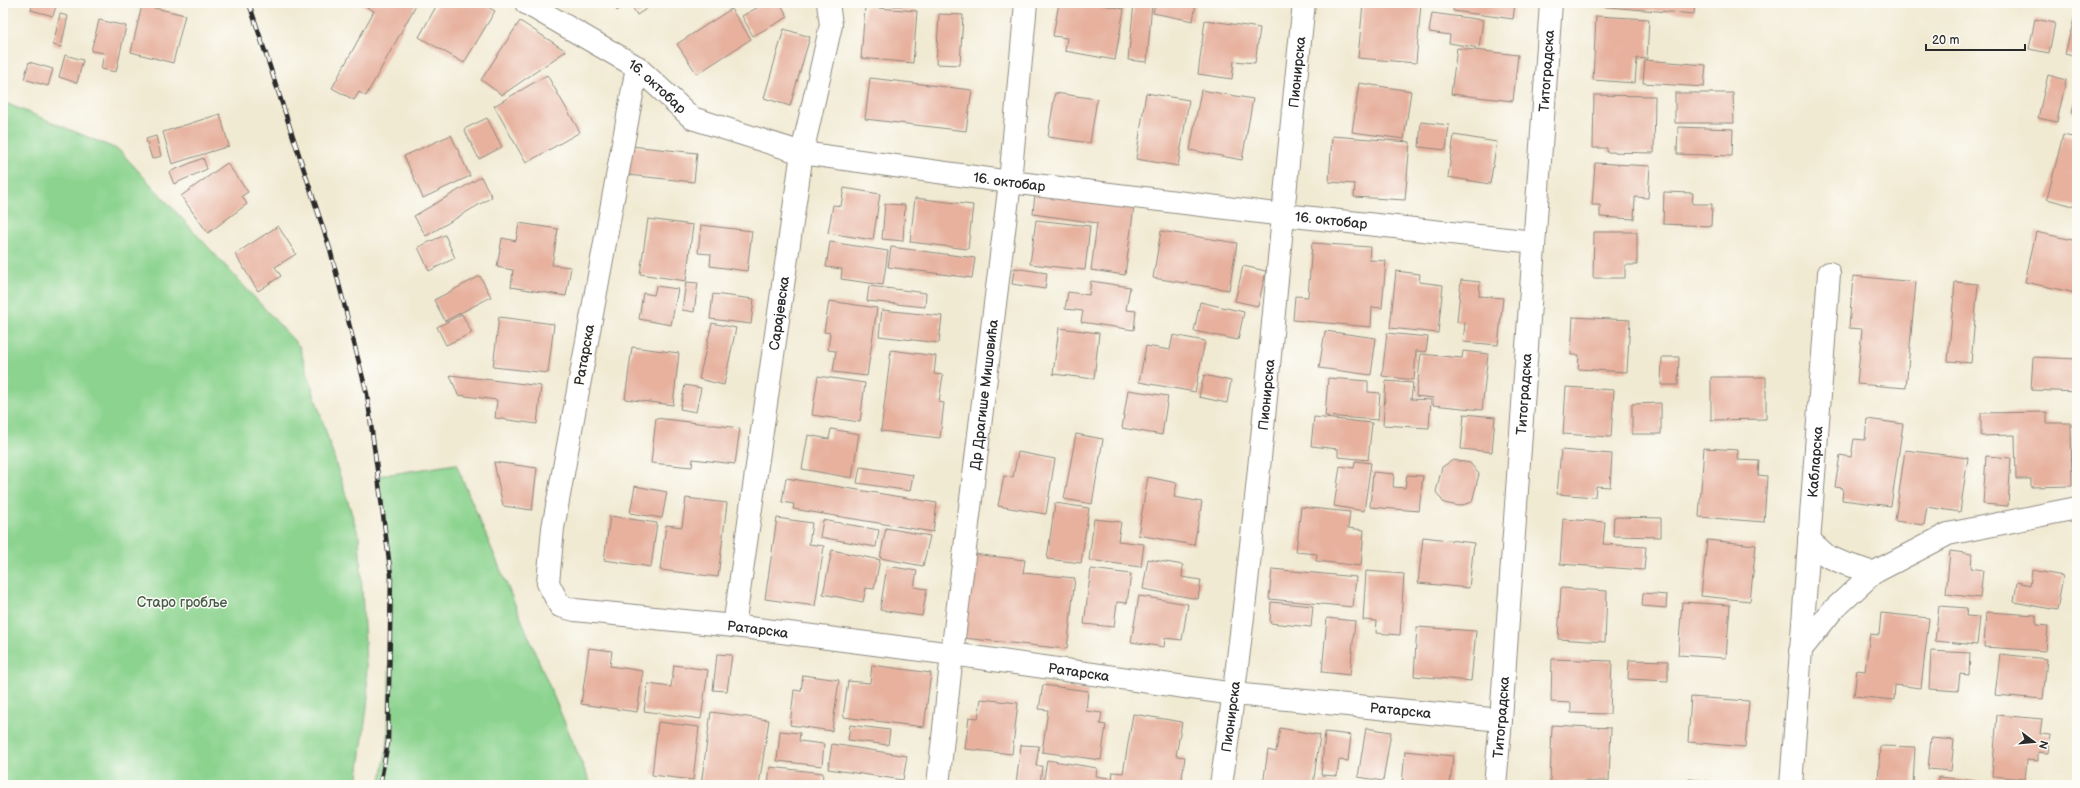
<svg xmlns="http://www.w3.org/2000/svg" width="2080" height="788" font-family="'Balsamiq Sans',sans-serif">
	<rect width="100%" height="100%" fill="#fdfcf7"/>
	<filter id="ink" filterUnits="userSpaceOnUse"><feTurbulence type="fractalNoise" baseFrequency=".025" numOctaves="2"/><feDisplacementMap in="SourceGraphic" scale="8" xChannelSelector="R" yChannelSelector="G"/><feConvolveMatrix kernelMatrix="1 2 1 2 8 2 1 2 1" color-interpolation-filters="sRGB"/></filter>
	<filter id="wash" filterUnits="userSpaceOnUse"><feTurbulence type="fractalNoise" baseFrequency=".012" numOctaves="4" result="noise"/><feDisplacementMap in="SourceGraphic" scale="16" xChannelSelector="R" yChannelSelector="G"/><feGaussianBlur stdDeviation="0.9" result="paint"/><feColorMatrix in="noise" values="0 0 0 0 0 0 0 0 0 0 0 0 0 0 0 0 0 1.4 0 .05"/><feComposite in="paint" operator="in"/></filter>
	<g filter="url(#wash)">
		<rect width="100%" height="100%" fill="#f1ead3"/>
		<g fill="#8bd38e" stroke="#5b7f5c">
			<path d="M3,102l116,48 180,196 60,191 9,161 -11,87h-354z"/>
			<path d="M456,464l135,321h-211l8,-43 3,-167 -13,-99z"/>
		</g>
		<g id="blocks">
			<g fill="#e7b19e">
				<path d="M33,3h24l-4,13 -22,-6z"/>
				<path d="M359,3h58l-51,93 -7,-4 -5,8 -22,-12 42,-77z"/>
				<path d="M438,3h43l14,8 -31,52 -45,-26z"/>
				<path d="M612,3h17l-12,8z"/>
				<path d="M630,3h25l-18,12z"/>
				<path d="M766,3h14l8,14 -35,19 -11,-20z"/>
				<path d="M892,3h42v2l-42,1z"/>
				<path d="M1059,3h33l32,6 -9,51 -50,-9 2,-13 -14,-2z"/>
				<path d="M1134,3h18l-5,59 -19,-2z"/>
				<path d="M1155,3h41l-3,18 -40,-8z"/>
				<path d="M1363,3h58l-5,60 -58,-5z"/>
				<path d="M1454,3h61l-2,16 -60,-8z"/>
				<path d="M1595,3h100l-1,11 -99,-8z"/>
				<path d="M142,5l43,10 -12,48 -42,-11z"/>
				<path d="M865,7l52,4 -4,52 -52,-5z"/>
				<path d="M2077,7v50l-12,-3z"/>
				<path d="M731,9l20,30 -54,35 -20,-30z"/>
				<path d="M1432,13l51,7 -4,28 -30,-5 1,-8 -21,-3z"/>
				<path d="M60,14l8,2 -7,31 -8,-2z"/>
				<path d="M939,14l24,1 -3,50 -24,-1z"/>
				<path d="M1596,16l53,3 -2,40 -10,-1 -2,25 -42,-3z"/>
				<path d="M2035,19l20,4 -6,30 -20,-4z"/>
				<path d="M99,20l27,6 -10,46 -15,-3 3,-16 -13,-2z"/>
				<path d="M1205,20l55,8 -5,35 -21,-2 -2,18 -34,-5z"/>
				<path d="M520,21l46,30 -64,44 -21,-15z"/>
				<path d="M784,29l26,8 -20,69 -26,-8z"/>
				<path d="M1457,48l61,7 -5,46 -62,-7z"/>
				<path d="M65,55l18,5 -6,23 -18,-6z"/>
				<path d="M1645,60l61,5 -2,22 -61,-4z"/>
				<path d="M29,62l24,7 -5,17 -24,-7z"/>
				<path d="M547,75l33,57 -54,31 -32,-57z"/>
				<path d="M2048,75l18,5 -9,42 -19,-4z"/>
				<path d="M870,78l102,12 -6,41 -101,-12z"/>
				<path d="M1359,83l52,8 -7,48 -52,-7z"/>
				<path d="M1201,90l52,9 -11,61 -52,-10z"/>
				<path d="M1055,93l42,6 -7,44 -42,-6z"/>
				<path d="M1146,93l43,7 -11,66 -42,-7z"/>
				<path d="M1675,93h58l1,30h-59z"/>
				<path d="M1594,95l61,1 -1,57 -47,-1v-4h-14z"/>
				<path d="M2076,97h1v17l-5,-1z"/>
				<path d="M220,114l9,32 -57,18 -9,-32z"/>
				<path d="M487,118l15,29 -23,12 -15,-30z"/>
				<path d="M1421,122l28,3 -3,25 -27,-3z"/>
				<path d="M1678,127l55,2 -1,27 -55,-2z"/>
				<path d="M451,135l19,41 -47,22 -19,-42z"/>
				<path d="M1454,135l43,7 -7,42 -42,-7z"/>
				<path d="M2063,135l14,3v69l-30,-8z"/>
				<path d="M156,136l5,20 -9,3 -6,-20z"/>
				<path d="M1332,136l78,6 -5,58 -51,-3 1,-13 -26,-2z"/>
				<path d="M631,146l66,7 -3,29 -66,-7z"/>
				<path d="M203,158l4,11 -33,15 -5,-12z"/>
				<path d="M227,163l21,29 -6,4 5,8 -39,29 -27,-37z"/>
				<path d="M1595,163l55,3 -2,32 -13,-1 -1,22 -34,-2v-12h-8z"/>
				<path d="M481,177l11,20 -66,39 -12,-20z"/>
				<path d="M844,188l36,6 -7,46 -45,-7 5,-28 8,1z"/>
				<path d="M1664,192l29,1 -1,11h20l-1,22 -48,-2z"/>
				<path d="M1035,193l99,13 -9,69 -34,-5 6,-47 -64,-9z"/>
				<path d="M915,198l58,7 -5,44 -58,-7z"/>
				<path d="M885,204l20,1 -2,36 -21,-2z"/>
				<path d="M648,219l45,6 -7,56 -46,-7z"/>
				<path d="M1036,220l54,6 -5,44 -55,-6z"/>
				<path d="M519,223l39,6 -6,36 19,2 -5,29 -55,-9 2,-17 -16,-3 5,-29 14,3z"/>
				<path d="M701,225l51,6 -5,40 -37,-5 1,-12 -13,-1z"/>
				<path d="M278,226l18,28 -21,13 6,9 -23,15 -23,-37z"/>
				<path d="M1161,231l76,12 -8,47 -76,-12z"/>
				<path d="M1594,232h43v33h-12v13h-32z"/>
				<path d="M2036,232l41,9 -1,52 -51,-11z"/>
				<path d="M445,235l10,23 -26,13 -11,-24z"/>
				<path d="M830,242l58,9 -5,34 -42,-6 1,-10 -16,-2z"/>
				<path d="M1312,243l58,4 -1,13 17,1 -4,47 -10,-1 -1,20 -78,-7 2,-24 13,1z"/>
				<path d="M891,247l84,11 -3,20 -84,-11z"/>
				<path d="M1243,266l23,5 -8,35 -23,-5z"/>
				<path d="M1014,268l33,5 -2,16 -33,-5z"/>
				<path d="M1396,271l24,3 -1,8 24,3 -5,48 -48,-5z"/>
				<path d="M480,276l11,21 -46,24 -11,-21z"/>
				<path d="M1853,276l63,6 -10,106 -49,-4 5,-55 -13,-1z"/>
				<path d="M1461,280l19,2 -1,14 24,2 -5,47 -35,-3 2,-19 -8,-1z"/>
				<path d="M1091,281l39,6 -4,23 10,1 -2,19 -53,-8 2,-11 -18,-2 3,-17 21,3z"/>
				<path d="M686,282l12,1 -4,29 -12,-2z"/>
				<path d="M1955,282l23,2 -7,79 -23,-2z"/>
				<path d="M656,286l22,3 -7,36 -32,-6 4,-26 11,2z"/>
				<path d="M869,286l57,7 -1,14 -58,-6z"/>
				<path d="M713,294l41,5 -3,25 -41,-5z"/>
				<path d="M829,301l48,7 -10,68 -34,-4 3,-21 -8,-1 2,-17 -6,-1z"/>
				<path d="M1200,302l44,10 -6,28 -44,-9z"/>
				<path d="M882,310l60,6 -3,27 -60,-7z"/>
				<path d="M462,314l10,19 -26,12 -9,-18z"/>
				<path d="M499,317l55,7 -6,49 -55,-6z"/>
				<path d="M1573,317l57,3 -3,52 -49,-3 1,-14h-8z"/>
				<path d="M712,323l24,5 -12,57 -25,-6z"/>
				<path d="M1059,328l40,5 -5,46 -41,-5z"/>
				<path d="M1325,331l51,7 -5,37 -52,-7z"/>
				<path d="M1387,333l41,4 -2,15 -10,-1 -2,29 -32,-4z"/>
				<path d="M1173,335l32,6 -10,51 -56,-10 7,-36 24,4z"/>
				<path d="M632,347l47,6 -6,52 -48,-6z"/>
				<path d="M891,350l45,6 -2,18 9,1 -4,27 5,1 -4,35 -59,-7z"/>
				<path d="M1463,351l25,3 -6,56 -49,-5v-7l-17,-2 5,-42 41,4z"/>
				<path d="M1662,357h17l-1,28h-17z"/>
				<path d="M2033,357l44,2v33l-46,-2z"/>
				<path d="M450,375l91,11 -4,38 -42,-6 2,-18 -39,-5z"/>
				<path d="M1204,375l27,6 -4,22 -28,-6z"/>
				<path d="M818,376l47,7 -5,39 -48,-7z"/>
				<path d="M1711,377h55v42l-55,1z"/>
				<path d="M1328,378l40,3v11l12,1 -2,27 -53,-4z"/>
				<path d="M1386,381l27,2 -2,16 20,1 -2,28 -46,-3z"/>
				<path d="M685,385l16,3 -5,24 -16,-3z"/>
				<path d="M1566,387l48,3 -3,47 -48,-3z"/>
				<path d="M1128,390l40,6 -6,39 -40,-7z"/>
				<path d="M1661,403v31h-29v-30z"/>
				<path d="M2047,412v11h24l1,63 -41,1v-8h-15l-1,-44 -34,1v-23z"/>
				<path d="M1464,414l31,3 -3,35 -31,-3z"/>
				<path d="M1314,417l58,6 -4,37 -30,-3v-8l-27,-3z"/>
				<path d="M656,418l84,10 -5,36 -42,-5 -1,8 -41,-4z"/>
				<path d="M1867,419l36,5 -12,82 -49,-6 1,-12 -8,-1 5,-32 11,2 3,-18 11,1z"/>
				<path d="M2075,423h2v18h-1z"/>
				<path d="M831,429l28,5 -7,44 -50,-9 6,-34 21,4z"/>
				<path d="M1076,434l27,5 -11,65 -28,-5z"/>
				<path d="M1704,448l34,2 -1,10 22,1 -1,14 9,1 -3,46 -65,-5z"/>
				<path d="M1561,450l51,4 -2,33 -14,-1 -1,11 -38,-3z"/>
				<path d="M1905,450l63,8 -8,54 -33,-5 -3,18 -29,-4z"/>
				<path d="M1018,452l37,7 -9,55 -48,-8 6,-30 9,1z"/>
				<path d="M1986,456l25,2 -3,48 -25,-2z"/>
				<path d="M1453,460l17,3 9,11 -7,28 -13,4 -15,-3 -8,-11 6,-25z"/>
				<path d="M1355,461l16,2 -7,48 -30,-5 6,-40 14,2z"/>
				<path d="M494,462l43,6 -5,42 -29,-4z"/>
				<path d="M860,467l53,8 -3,16 -53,-8z"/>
				<path d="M1373,472l21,2 -1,13 12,1 2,-13 16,1 -4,35 -49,-4z"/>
				<path d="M1148,477l29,6 -3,14 28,5 -8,43 -56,-10z"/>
				<path d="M786,478l151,25 -4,29 -140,-23 1,-5 -12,-2z"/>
				<path d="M635,486l32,6 -5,26 -32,-5z"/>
				<path d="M686,498l41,5 -9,74 -58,-7 6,-45 16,2z"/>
				<path d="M1055,503l34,5 -8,55 -34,-4z"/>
				<path d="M1301,507l49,5 -2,16 16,2 -3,36 -45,-5 1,-7 -21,-2z"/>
				<path d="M610,516l47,7 -6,44 -47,-7z"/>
				<path d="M1614,517l47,1v19l-48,-1z"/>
				<path d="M777,518l35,5 -3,21 15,2 -9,60 -50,-7z"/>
				<path d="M1094,519l27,3 -3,19 26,3 -3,23 -52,-7z"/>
				<path d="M1563,519l42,3 -2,22 43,3 -2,23 -84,-6z"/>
				<path d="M823,520l56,10 -3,17 -56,-10z"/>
				<path d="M886,528l44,8 -7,30 -43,-8z"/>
				<path d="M1423,537l51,6 -5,45 -51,-5z"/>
				<path d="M1707,540l49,5 -6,56 -49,-5z"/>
				<path d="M832,550l48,10 -6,29 -8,-1 -3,14 -40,-8z"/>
				<path d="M1950,551l22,3 -1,14 12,2 -3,28 -34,-4z"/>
				<path d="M972,554l53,6 -2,13 52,5 -8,71 -104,-11z"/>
				<path d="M1148,559l35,6 -1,12 19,3 -3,19 -55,-10z"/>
				<path d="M887,566l30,5 -3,16 13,2 -5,27 -42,-6z"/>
				<path d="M1091,569l40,5 -4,29 -10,-1 -3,25 -30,-3z"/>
				<path d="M1272,569l84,8 -3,30 -84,-8z"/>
				<path d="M2032,570l31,6 -6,34 -43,-8 3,-20 13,3z"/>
				<path d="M1366,571l38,3 -4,61 -24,-2 1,-12 -14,-1z"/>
				<path d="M1561,588l46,3 -2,51 -47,-3z"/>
				<path d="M1643,593l24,2 -1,13 -24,-2z"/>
				<path d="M1139,596l49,8 -6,36 -17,-2 -1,9 -33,-5z"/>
				<path d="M1271,602l42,4 -2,21 -41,-4z"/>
				<path d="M1682,602l48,3 -4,53 -48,-3z"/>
				<path d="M1939,606l28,2 -1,8 14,1 -3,28 -42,-4z"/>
				<path d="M1986,612l50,3v10l12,1 -2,25 -62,-4z"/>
				<path d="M1881,613l48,5 -8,70 -26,-3 -1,15 -40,-4 3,-26 8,1 5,-37 9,1z"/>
				<path d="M1327,618l28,3 -5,54 -28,-3z"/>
				<path d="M1417,627l59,4 -5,50 -57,-5z"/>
				<path d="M589,648l23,3 -2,15 33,5 -6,41 -56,-8z"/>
				<path d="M1931,651l39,2 -1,22 -9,-1 -2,17 -29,-2z"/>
				<path d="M717,654l15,1 -5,36 -14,-1z"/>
				<path d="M2000,654l47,5 -4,40 -48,-4z"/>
				<path d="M1552,659l60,2 -2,53 -39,-1v-10l-20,-1z"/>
				<path d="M1629,660l39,1v20l-40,-2z"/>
				<path d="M674,665l34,5 -7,49 -57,-8 4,-27 23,3z"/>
				<path d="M872,665l59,8 -7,54 -81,-10 5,-36 22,2z"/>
				<path d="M803,675l36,5 -7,51 -42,-6 4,-35 7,1z"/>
				<path d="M1043,685l45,6 -2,20 16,2 -2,11 6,1 -5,35 -59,-8 6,-42 -9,-1z"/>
				<path d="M1691,697l58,4 -4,46 -57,-5z"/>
				<path d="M981,699l37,4 -6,51 -47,-5 4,-32 9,1z"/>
				<path d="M711,712l58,8 -10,65h-58z"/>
				<path d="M1133,714l49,8 -6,34 9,1 -4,28h-70l2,-13 10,1z"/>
				<path d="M1997,715l45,4 -2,15 10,1 -2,18 -10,-1v9l-11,-1 -2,19 -33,-3z"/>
				<path d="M658,722l41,5 -6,53 -41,-5z"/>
				<path d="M850,725l40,5 -2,15 -40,-5z"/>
				<path d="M1552,725l59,3 -2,53 -59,1z"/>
				<path d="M1280,728l40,7 -7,50h-50l5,-35 8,2z"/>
				<path d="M1366,728l25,4 -8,49 -25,-4z"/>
				<path d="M780,731l20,2 -1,8 25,3 -2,22 -45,-5z"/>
				<path d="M1325,732l26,3 -3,26 -9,-1 -2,16 -16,-1z"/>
				<path d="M1931,738l23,2 -3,31 -23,-2z"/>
				<path d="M832,744l75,12 -4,24 -75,-11z"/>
				<path d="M1021,745l18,1 -3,20h6l-2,19 -24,-1z"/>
				<path d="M1880,746l35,1 -2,38h-35z"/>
				<path d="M1405,751l48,5 -3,29h-48z"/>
				<path d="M1047,760l50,8 -1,8 13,2 -1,7h-65z"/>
				<path d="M770,767l53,6 -1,12h-54z"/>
				<path d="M1939,777l55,6v2h-56z"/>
				<path d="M1689,779l45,5v1h-46z"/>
				<path d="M1320,781l19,3v1h-19z"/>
			</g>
		</g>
	</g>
	<g filter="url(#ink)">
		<use href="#blocks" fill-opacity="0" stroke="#8e8a7f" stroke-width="1"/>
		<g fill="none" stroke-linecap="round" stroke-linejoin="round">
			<defs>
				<g id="minor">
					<path id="s1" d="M526,3l111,64 55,51 110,35 208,29 274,33 250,27"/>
					<path id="s2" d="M637,67l-84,461 -5,55 12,23 15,4 159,16 218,28 282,40 267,26"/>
					<path d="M1809,540l18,16 16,7 30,10"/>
					<path id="s3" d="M734,626l68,-473 29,-128 -3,-22"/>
					<path d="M1800,651l31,-39 42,-39 75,-39 129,-26"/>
					<path id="s4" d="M938,785l14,-131 58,-472 16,-179"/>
					<path id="s5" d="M1221,785c38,-259 55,-521 83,-782"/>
					<path id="s6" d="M1495,785l6,-65 50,-717"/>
					<path id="s7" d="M1791,785l38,-512"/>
				</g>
			</defs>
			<use href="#minor" stroke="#8e8a7f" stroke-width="24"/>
			<use href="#minor" stroke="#fff" stroke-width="22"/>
			<defs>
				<path id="rail" d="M249,3l81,246 37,145 24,181 -3,167 -8,43"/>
			</defs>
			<use href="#rail" stroke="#2b2b2b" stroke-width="4.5"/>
			<use href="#rail" stroke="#fdfcf7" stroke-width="3" stroke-dasharray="9" stroke-linecap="butt"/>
		</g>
	</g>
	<g text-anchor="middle" stroke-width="3" stroke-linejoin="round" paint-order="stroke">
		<g font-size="14" fill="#2b2b2b" stroke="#fdfcf7">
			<text dy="5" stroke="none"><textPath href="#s6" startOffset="716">Титоградска</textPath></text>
			<text dy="5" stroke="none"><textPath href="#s5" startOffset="717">Пионирска</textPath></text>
			<text dy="5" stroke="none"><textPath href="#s1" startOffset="156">16. октобар</textPath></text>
			<text dy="5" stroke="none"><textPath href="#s1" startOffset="528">16. октобар</textPath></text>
			<text dy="5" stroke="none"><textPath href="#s1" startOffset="852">16. октобар</textPath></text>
			<text dy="5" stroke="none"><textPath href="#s3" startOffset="316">Сарајевска</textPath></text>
			<text transform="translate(584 355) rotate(-80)" y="5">Ратарска</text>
			<text dy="5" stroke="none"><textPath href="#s4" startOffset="393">Др Драгише Мишовића</textPath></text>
			<text dy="5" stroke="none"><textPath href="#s5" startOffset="393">Пионирска</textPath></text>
			<text dy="5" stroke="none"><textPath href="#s6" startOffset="392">Титоградска</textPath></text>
			<text dy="5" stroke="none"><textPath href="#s7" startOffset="324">Кабларска</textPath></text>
			<text dy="5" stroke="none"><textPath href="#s2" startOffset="749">Ратарска</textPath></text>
			<text dy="5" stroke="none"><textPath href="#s2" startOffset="1073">Ратарска</textPath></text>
			<text dy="5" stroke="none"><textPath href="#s2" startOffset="1397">Ратарска</textPath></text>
			<text dy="5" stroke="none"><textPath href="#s5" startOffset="69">Пионирска</textPath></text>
			<text dy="5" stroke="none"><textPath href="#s6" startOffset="68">Титоградска</textPath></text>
		</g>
		<g font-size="14" fill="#485d49" stroke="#fdfcf7">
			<text x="182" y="607">Старо гробље</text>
		</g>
	</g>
	<rect width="2080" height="788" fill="none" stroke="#fdfcf7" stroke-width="16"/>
	<g transform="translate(2034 742) rotate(106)" stroke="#fdfcf7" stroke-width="3" paint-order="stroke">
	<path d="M0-3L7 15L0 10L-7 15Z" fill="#2b2b2b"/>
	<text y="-6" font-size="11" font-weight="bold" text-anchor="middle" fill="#2b2b2b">N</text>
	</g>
	<path d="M1926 44v6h99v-6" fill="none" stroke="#2b2b2b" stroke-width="2"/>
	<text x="1932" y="44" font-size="12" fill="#2b2b2b" stroke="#fdfcf7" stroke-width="3" paint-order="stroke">20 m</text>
</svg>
